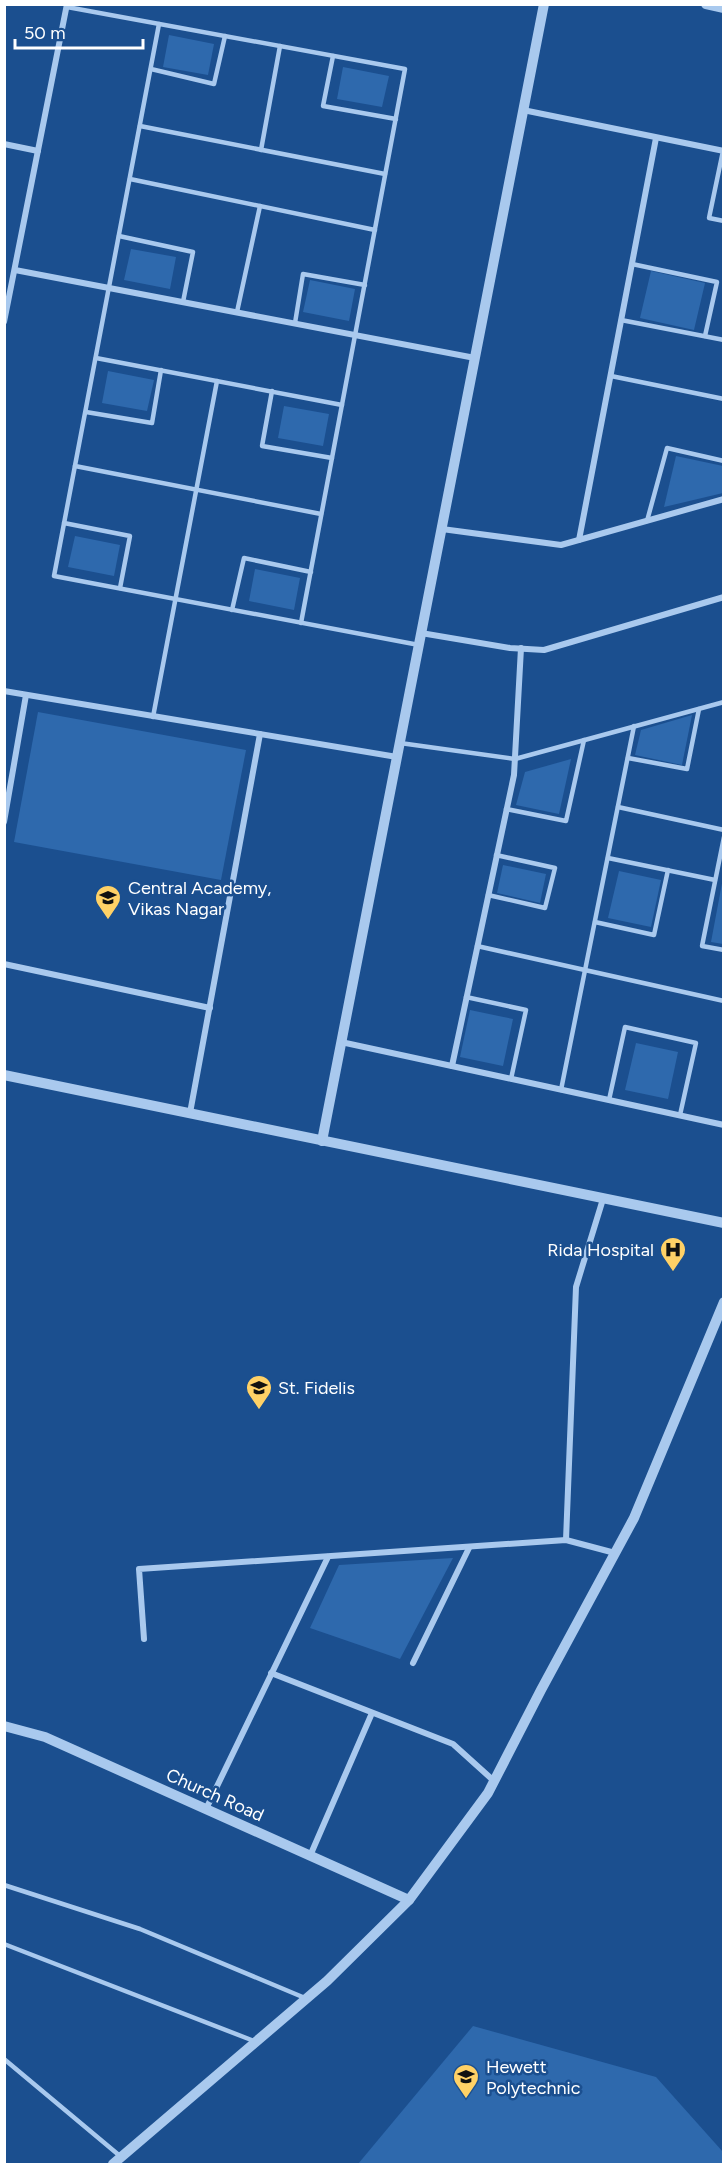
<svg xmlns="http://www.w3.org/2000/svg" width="728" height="2169" font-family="Figtree,sans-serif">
	<rect width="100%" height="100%" fill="#1b4f8f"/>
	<g fill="#2e69ad">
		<path d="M169,35l45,9 -6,31 -45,-8z"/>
		<path d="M343,67l46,9 -7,31 -45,-8z"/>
		<path d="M131,249l45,8 -6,32 -46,-9z"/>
		<path d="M651,271l54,12 -11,47 -54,-12z"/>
		<path d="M310,280l45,9 -6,32 -46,-9z"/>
		<path d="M108,371l46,9 -7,31 -45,-8z"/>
		<path d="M284,406l45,8 -6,32 -45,-8z"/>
		<path d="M676,456l47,10v27l-59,14z"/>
		<path d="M75,536l45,9 -6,31 -46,-9z"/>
		<path d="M255,569l45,9 -6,32 -45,-9z"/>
		<path d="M38,712l208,38 -25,130 -207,-38z"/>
		<path d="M692,715l-10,50 -47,-10 6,-25z"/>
		<path d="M571,759l-12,55 -43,-9 9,-33z"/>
		<path d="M503,865l43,9 -6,29 -43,-10z"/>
		<path d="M619,871l42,9 -10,47 -43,-9z"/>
		<path d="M723,878v66l-12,-2z"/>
		<path d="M470,1010l43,9 -10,47 -43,-9z"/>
		<path d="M636,1043l42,9 -10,47 -43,-9z"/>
		<path d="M453,1558l-53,101 -90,-31 29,-63z"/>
		<path d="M473,2026l183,51 67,75v12h-365z"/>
	</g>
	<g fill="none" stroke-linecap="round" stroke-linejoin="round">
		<g stroke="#a9c9ee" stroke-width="4.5">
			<path d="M67,7l338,62 -104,554"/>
			<path d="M159,24l-105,552 365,69"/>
			<path d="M333,56l-10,50 73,13"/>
			<path d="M151,69l63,15 11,-48"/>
			<path d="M140,126l245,48"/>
			<path d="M261,150l19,-104"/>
			<path d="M723,151l-14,67 15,3"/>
			<path d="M130,179l245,51"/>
			<path d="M119,236l74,16 -10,50"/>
			<path d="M632,264l85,18 -12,54"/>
			<path d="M237,312l23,-106"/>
			<path d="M621,320l103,20"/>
			<path d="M295,323l8,-49 62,11"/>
			<path d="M96,358l246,47"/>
			<path d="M611,376l113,23"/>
			<path d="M272,391l-10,55 70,12"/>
			<path d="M86,412l66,11 9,-53"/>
			<path d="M75,466l246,48"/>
			<path d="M647,521l20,-73 57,13"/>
			<path d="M64,523l66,13 -10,52"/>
			<path d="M232,610l12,-52 67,14"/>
			<path d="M153,717l64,-336"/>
			<path d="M400,743l115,16 209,-57"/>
			<path d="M628,758l59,11 12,-60"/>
			<path d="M618,807l106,23"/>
			<path d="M506,809l60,12 18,-81"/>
			<path d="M724,837l-22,109 22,4"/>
			<path d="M608,858l107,22"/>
			<path d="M488,895l57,13 10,-40 -59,-13"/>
			<path d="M595,922l59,13 14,-65"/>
			<path d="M477,946l247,55"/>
			<path d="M466,997l60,13 -15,69"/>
			<path d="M561,1090l73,-364"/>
			<path d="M609,1100l16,-73 71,16 -16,72"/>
			<path d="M4,1885l136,44 165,69"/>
			<path d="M4,1944l250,97"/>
			<path d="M4,2059l116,97"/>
		</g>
		<g stroke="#a9c9ee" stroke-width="6">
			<path d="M523,110l201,41"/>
			<path d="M4,144l34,7"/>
			<path d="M15,270l460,88"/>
			<path d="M4,322l63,-318"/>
			<path d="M442,529l119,16 163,-46"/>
			<path d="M579,540l77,-402"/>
			<path d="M421,633l89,15 34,2 180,-53"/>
			<path d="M4,691l393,66"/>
			<path d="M4,822l22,-127"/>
			<path d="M4,964l206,44"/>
			<path d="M341,1042l383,83"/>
			<path d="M452,1066l62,-291 7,-127"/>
			<path d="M190,1113l70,-379"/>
			<path d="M566,1540l10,-253 27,-88"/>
			<path d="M144,1639l-5,-70 427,-29 49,13"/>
			<path d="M413,1663l56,-115"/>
			<path d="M271,1673l182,71 41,37"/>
			<path d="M206,1809l122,-252"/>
			<path d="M310,1856l62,-143"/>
		</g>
		<g stroke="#a9c9ee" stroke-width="10">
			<path d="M706,4l18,4"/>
			<path d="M4,1075l720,148"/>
			<path d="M322,1141l222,-1137"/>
			<path d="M4,1726l41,11 364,163"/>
			<path d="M113,2164l214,-183 82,-81 79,-107 53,-103 93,-172 90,-216"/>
		</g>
	</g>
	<defs>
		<symbol id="school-pin" viewBox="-11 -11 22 30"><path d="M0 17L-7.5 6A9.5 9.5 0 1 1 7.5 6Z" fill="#ffd166" stroke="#1b4f8f"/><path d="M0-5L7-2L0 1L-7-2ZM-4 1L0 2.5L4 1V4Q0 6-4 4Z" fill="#111"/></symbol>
		<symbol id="hospital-pin" viewBox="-11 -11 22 30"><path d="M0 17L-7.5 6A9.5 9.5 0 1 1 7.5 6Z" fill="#ffd166" stroke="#1b4f8f"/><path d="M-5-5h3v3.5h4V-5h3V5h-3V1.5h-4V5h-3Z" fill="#111"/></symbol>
		<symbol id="university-pin" viewBox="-11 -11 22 30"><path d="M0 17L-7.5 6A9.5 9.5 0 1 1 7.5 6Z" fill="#ffd166" stroke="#1b4f8f"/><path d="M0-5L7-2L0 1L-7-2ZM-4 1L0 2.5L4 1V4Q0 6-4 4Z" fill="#111"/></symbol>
	</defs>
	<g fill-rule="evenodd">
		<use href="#school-pin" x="93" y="883" width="30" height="40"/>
		<use href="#hospital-pin" x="658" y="1235" width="30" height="40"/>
		<use href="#university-pin" x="244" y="1373" width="30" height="40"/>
		<use href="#university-pin" x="451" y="2062" width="30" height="40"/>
	</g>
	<g text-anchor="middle" stroke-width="5" stroke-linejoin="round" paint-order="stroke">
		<g font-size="18" fill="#fff" stroke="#1b4f8f" text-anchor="start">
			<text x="128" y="894">Central Academy,<tspan x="128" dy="21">Vikas Nagar</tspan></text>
			<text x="654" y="1256" text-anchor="end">Rida Hospital</text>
			<text x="278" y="1394">St. Fidelis</text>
			<text x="486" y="2073">Hewett<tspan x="486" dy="21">Polytechnic</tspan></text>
		</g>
		<g font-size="18" fill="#fff" stroke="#1b4f8f">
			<text transform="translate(215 1795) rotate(24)" y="6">Church Road</text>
		</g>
	</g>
	<rect width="728" height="2169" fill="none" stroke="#ffffff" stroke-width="12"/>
	<path d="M15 39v9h128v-9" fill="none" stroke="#ffffff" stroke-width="3"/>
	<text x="24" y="39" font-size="18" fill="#ffffff" stroke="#1b4f8f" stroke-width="4.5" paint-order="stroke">50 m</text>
</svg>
